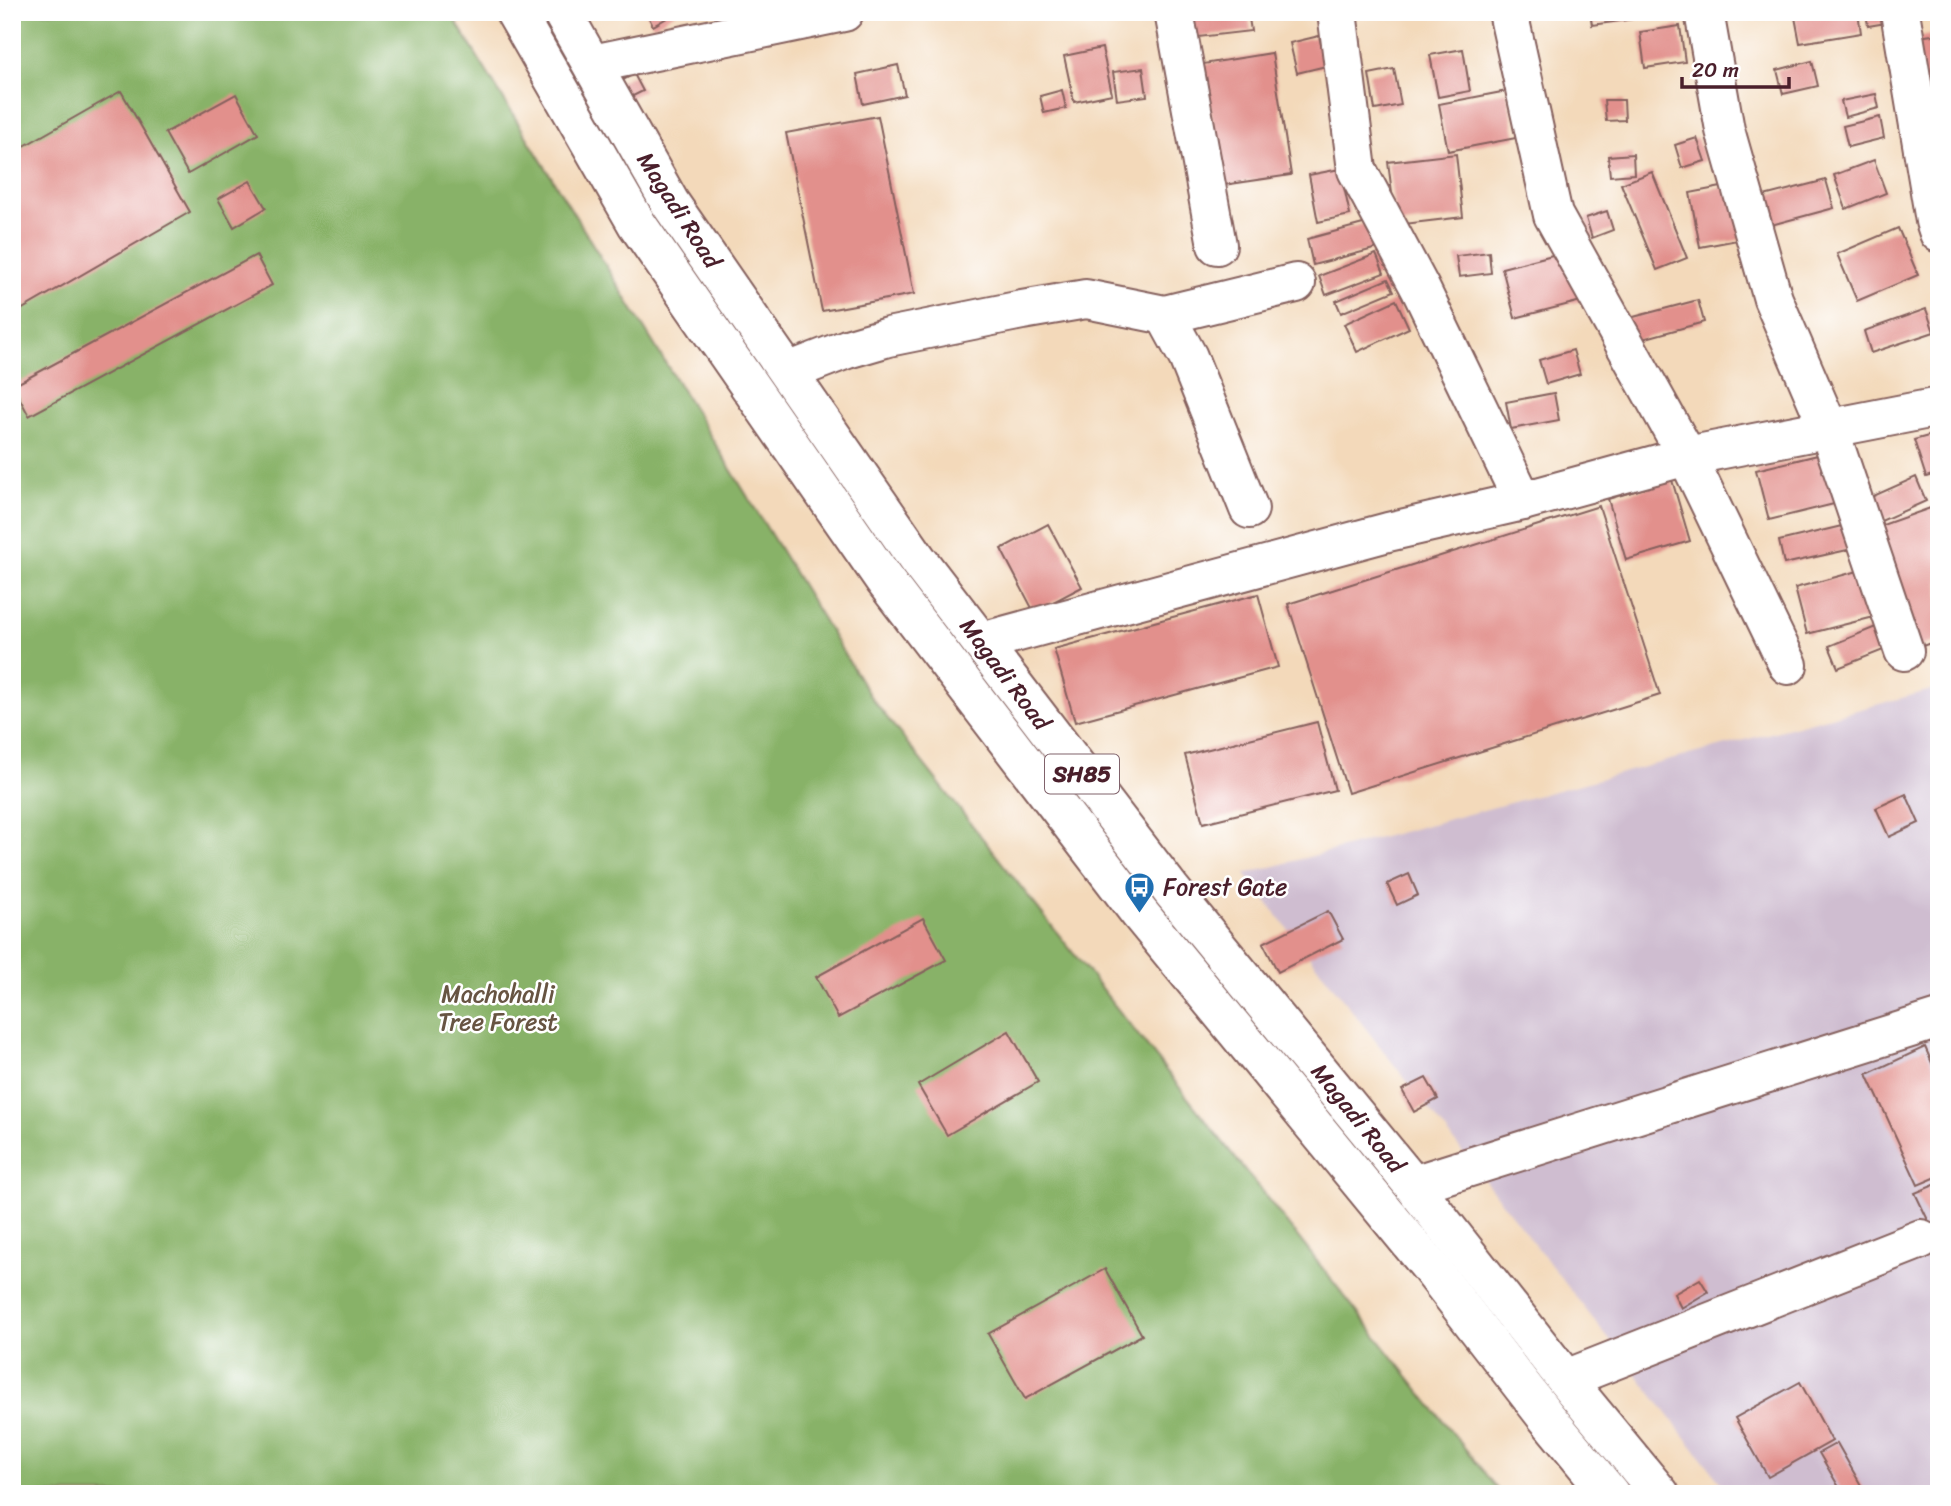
<svg xmlns="http://www.w3.org/2000/svg" width="1951" height="1506" font-family="Sriracha,sans-serif">
	<rect width="100%" height="100%" fill="#fff"/>
	<filter id="ink" filterUnits="userSpaceOnUse"><feTurbulence type="fractalNoise" baseFrequency=".0143" numOctaves="2"/><feDisplacementMap in="SourceGraphic" scale="14" xChannelSelector="R" yChannelSelector="G"/><feConvolveMatrix kernelMatrix="1 2 1 2 8 2 1 2 1" color-interpolation-filters="sRGB"/></filter>
	<filter id="wash" filterUnits="userSpaceOnUse"><feTurbulence type="fractalNoise" baseFrequency=".00686" numOctaves="4" result="noise"/><feDisplacementMap in="SourceGraphic" scale="28" xChannelSelector="R" yChannelSelector="G"/><feGaussianBlur stdDeviation="1.57" result="paint"/><feColorMatrix in="noise" values="0 0 0 0 0 0 0 0 0 0 0 0 0 0 0 0 0 1.4 0 .05"/><feComposite in="paint" operator="in"/></filter>
	<g filter="url(#wash)">
		<rect width="100%" height="100%" fill="#f3d9ba"/>
		<path fill="#cfbdd0" d="M1939,688v806h-209l-485,-620z"/>
		<path fill="#88b268" stroke="#69684a" stroke-width="2" d="M12,12h438l420,684 631,798h-1489z"/>
		<g id="blocks">
			<g fill="#e2908c">
				<path d="M646,12h31l-24,14z"/>
				<path d="M1187,12h61l3,19 -61,7z"/>
				<path d="M1590,12h78v2l-76,11z"/>
				<path d="M1794,12h64l3,21 -61,10z"/>
				<path d="M1866,12h31l1,9 -30,5z"/>
				<path d="M1680,26l5,36 -40,6 -5,-36z"/>
				<path d="M1939,34v96l-34,-91z"/>
				<path d="M1319,36l7,30 -29,7 -7,-30z"/>
				<path d="M1102,48l10,46 -38,8 -10,-46z"/>
				<path d="M1463,49l7,42 -32,6 -8,-42z"/>
				<path d="M1272,53l19,122 -68,10 -20,-121z"/>
				<path d="M1812,61l6,25 -35,8 -6,-24z"/>
				<path d="M898,65l7,30 -42,9 -6,-30z"/>
				<path d="M1143,68l4,28 -30,4 -4,-28z"/>
				<path d="M1394,69l7,36 -26,5 -6,-36z"/>
				<path d="M634,74l9,17 -24,12 -9,-16z"/>
				<path d="M1062,90l4,18 -22,5 -4,-17z"/>
				<path d="M121,91l69,121 -178,103v-162z"/>
				<path d="M1507,91l9,47 -68,13 -9,-47z"/>
				<path d="M236,94l22,40 -70,40 -23,-41z"/>
				<path d="M1876,94l3,14 -34,9 -4,-16z"/>
				<path d="M1604,100h20l1,20 -19,1z"/>
				<path d="M878,116l36,178 -92,17 -36,-178z"/>
				<path d="M1880,117l4,21 -36,9 -5,-21z"/>
				<path d="M1697,138l8,23 -23,7 -7,-23z"/>
				<path d="M1456,154l7,63 -67,8 -8,-63z"/>
				<path d="M1633,154l1,20 -24,2 -2,-20z"/>
				<path d="M1874,160l12,33 -40,16 -12,-34z"/>
				<path d="M1340,169l10,46 -32,7 -9,-47z"/>
				<path d="M1652,172l35,86 -30,12 -36,-86z"/>
				<path d="M1826,180l8,28 -63,17 -7,-29z"/>
				<path d="M250,181l16,27 -32,19 -16,-28z"/>
				<path d="M1737,184l11,54 -48,9 -10,-54z"/>
				<path d="M1607,211l6,19 -21,8 -6,-20z"/>
				<path d="M1378,220l7,26 -72,19 -6,-26z"/>
				<path d="M1898,228l20,47 -61,26 -20,-47z"/>
				<path d="M1572,250l13,50 -70,18 -13,-50z"/>
				<path d="M1489,252l2,21 -32,4 -3,-21z"/>
				<path d="M1376,254l8,19 -58,22 -7,-19z"/>
				<path d="M256,255l16,30 -243,131 -16,-30z"/>
				<path d="M1388,279l6,12 -53,22 -5,-12z"/>
				<path d="M1396,300l13,28 -52,24 -13,-28z"/>
				<path d="M1698,300l6,22 -76,21 -6,-23z"/>
				<path d="M1926,309l8,23 -63,21 -7,-22z"/>
				<path d="M1573,350l7,24 -34,10 -7,-24z"/>
				<path d="M1554,393l5,27 -48,9 -5,-27z"/>
				<path d="M1939,433v40l-13,4 -12,-37z"/>
				<path d="M1826,453l12,50 -69,17 -13,-50z"/>
				<path d="M1916,477l10,24 -56,25 -10,-24z"/>
				<path d="M1672,480l18,61 -64,19 -18,-61z"/>
				<path d="M1939,505v135l-22,8 -43,-120z"/>
				<path d="M1599,506l61,189 -312,98 -60,-189z"/>
				<path d="M1048,524l34,63 -48,25 -33,-63z"/>
				<path d="M1846,525l6,24 -68,15 -5,-23z"/>
				<path d="M1862,570l12,47 -67,17 -12,-46z"/>
				<path d="M1258,594l20,73 -203,55 -21,-73z"/>
				<path d="M1883,624l8,23 -53,21 -9,-22z"/>
				<path d="M1317,722l18,68 -132,33 -18,-68z"/>
				<path d="M1906,794l13,29 -30,14 -13,-29z"/>
				<path d="M1409,874l9,21 -21,10 -10,-21z"/>
				<path d="M1328,911l15,28 -65,33 -15,-29z"/>
				<path d="M923,918l23,42 -108,58 -22,-41z"/>
				<path d="M1009,1031l29,51 -91,53 -29,-50z"/>
				<path d="M1925,1047l14,32v97l-21,9 -51,-111z"/>
				<path d="M1426,1078l12,21 -24,13 -12,-22z"/>
				<path d="M1939,1183v60l-24,-50z"/>
				<path d="M1105,1269l37,66 -117,64 -37,-65z"/>
				<path d="M1700,1279l8,13 -27,16 -7,-14z"/>
				<path d="M1800,1382l32,59 -64,36 -33,-59z"/>
				<path d="M1837,1443l29,51h-23l-24,-41z"/>
			</g>
		</g>
	</g>
	<g filter="url(#ink)">
		<use href="#blocks" fill-opacity="0" stroke="#85605d" stroke-width="2"/>
		<g fill="none" stroke-linecap="round" stroke-linejoin="round">
			<defs>
				<g id="minor">
					<path d="M1174,12l43,233"/>
					<path d="M1337,12l20,158 63,118 103,213"/>
					<path d="M1508,12l45,203 134,241 101,209"/>
					<path d="M1704,12l21,118 48,169 56,130 75,222"/>
					<path d="M1900,12l35,209 4,12"/>
					<path d="M592,64l252,-52"/>
					<path d="M1165,315l23,42 61,152"/>
					<path d="M788,372l59,-23 41,-12 134,-27 64,-11 79,16 131,-32"/>
					<path d="M981,642l407,-110 135,-31 164,-45 252,-49"/>
					<path d="M1413,1185l526,-166"/>
					<path d="M1566,1379l355,-140"/>
				</g>
				<g id="major">
					<path d="M515,12l122,212 248,357 255,333 290,353 114,147 66,80"/>
					<path d="M562,12l108,191 247,356 254,331 242,295 162,206 85,103"/>
				</g>
			</defs>
			<use href="#minor" stroke="#85605d" stroke-width="42"/>
			<use href="#major" stroke="#85605d" stroke-width="42"/>
			<use href="#minor" stroke="#fff" stroke-width="38"/>
			<use href="#major" stroke="#fff" stroke-width="38"/>
		</g>
	</g>
	<defs>
		<symbol id="bus-pin" viewBox="-11 -11 22 30"><path d="M0 17L-7.5 6A9.5 9.5 0 1 1 7.5 6Z" fill="#1f6fb2" stroke="#fff"/><path d="M-5-6H5V4H4V6H2V4H-2V6H-4V4H-5ZM-3.5-4V0h7V-4ZM-3.5 1.2v1.5H-2V1.2ZM2 1.2v1.5H3.5V1.2Z" fill="#fff"/></symbol>
	</defs>
	<g fill-rule="evenodd">
		<use href="#bus-pin" x="1122" y="870" width="35" height="47"/>
	</g>
	<g text-anchor="middle" stroke-width="5" stroke-linejoin="round" paint-order="stroke">
		<rect fill="#fff" stroke="#80626b" stroke-width="2" x="1045" y="754.5" width="74" height="39" rx="5"/>
		<g font-size="23" font-weight="bold" fill="#4a1f2b">
			<text x="1082" y="782">SH85</text>
		</g>
		<g font-size="24" fill="#4a1f2b" stroke="#fff">
			<text transform="translate(679 210) rotate(57)" y="8">Magadi Road</text>
			<text transform="translate(1005 674) rotate(53)" y="8">Magadi Road</text>
			<text transform="translate(1358 1118) rotate(51)" y="8">Magadi Road</text>
		</g>
		<g font-size="24" fill="#4a1f2b" stroke="#fff" text-anchor="start">
			<text x="1163" y="895">Forest Gate</text>
		</g>
		<g font-size="24" fill="#675442" stroke="#fff">
			<text x="498" y="1002">Machohalli<tspan x="498" dy="28">Tree Forest</tspan></text>
		</g>
	</g>
	<rect width="1951" height="1506" fill="none" stroke="#fff" stroke-width="42"/>
	<path d="M1682 77v10h107v-10" fill="none" stroke="#4a1f2b" stroke-width="3.5"/>
	<text x="1692" y="77" font-size="21" fill="#4a1f2b" stroke="#ffffff" stroke-width="5" paint-order="stroke">20 m</text>
</svg>
